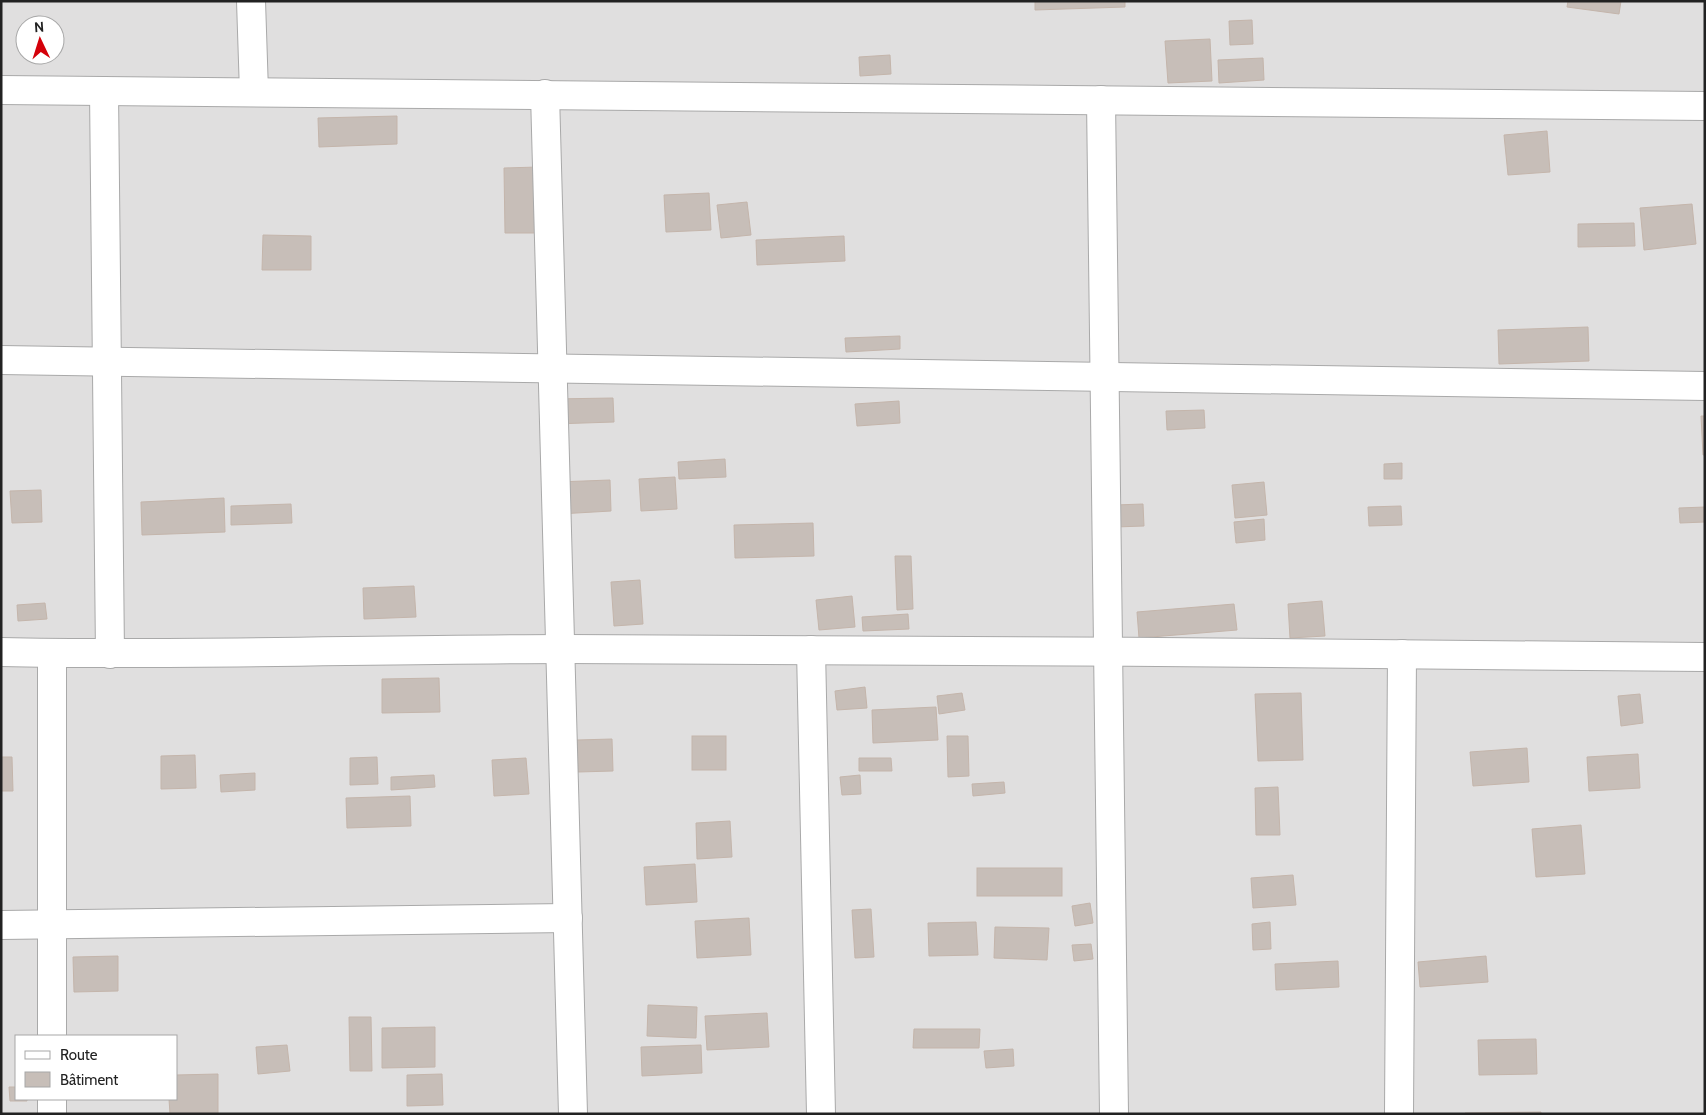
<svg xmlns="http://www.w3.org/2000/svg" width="1706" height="1115" font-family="Cabin,sans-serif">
	<rect width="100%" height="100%" fill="#f2efe9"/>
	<path fill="#e0dfdf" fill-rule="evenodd" d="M1,1h1704v1113h-1704zM25,25h30v30h-30zM16,1036h160v63h-160z"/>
	<g fill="#c7beb8" stroke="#c4b5ab">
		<path d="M1035,1h90v6l-90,3z"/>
		<path d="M1568,1h53l-2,13 -52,-7z"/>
		<path d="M1252,20l1,24 -23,1 -1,-24z"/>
		<path d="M1210,39l2,42 -44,2 -3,-42z"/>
		<path d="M890,55l1,19 -31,2 -1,-19z"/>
		<path d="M1263,58l1,22 -45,3 -1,-23z"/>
		<path d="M397,116v28l-78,3 -1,-29z"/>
		<path d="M1547,131l3,41 -42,3 -4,-40z"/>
		<path d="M538,167l1,66h-34l-1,-65z"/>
		<path d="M709,193l2,37 -45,2 -2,-37z"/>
		<path d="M747,202l4,33 -30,3 -4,-33z"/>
		<path d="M1692,204l4,40 -52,6 -4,-42z"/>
		<path d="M1634,223l1,23 -57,1v-23z"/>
		<path d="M263,235l48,1v34h-49z"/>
		<path d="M844,236l1,25 -88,4 -1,-25z"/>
		<path d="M1588,327l1,34 -90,3 -1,-34z"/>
		<path d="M900,336v13l-54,3 -1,-14z"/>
		<path d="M613,398l1,24 -61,2 -1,-25z"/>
		<path d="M899,401l1,22 -43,3 -2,-22z"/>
		<path d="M1204,410l1,18 -38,2 -1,-19z"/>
		<path d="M1701,416h4v39h-2z"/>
		<path d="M725,459l1,18 -47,2 -1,-17z"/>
		<path d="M1402,463v16h-18v-15z"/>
		<path d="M675,477l2,32 -36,2 -2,-32z"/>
		<path d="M610,480l1,31 -52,3 -2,-32z"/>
		<path d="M1264,482l3,33 -32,3 -3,-33z"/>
		<path d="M41,490l1,32 -30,1 -2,-32z"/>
		<path d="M224,498l1,34 -83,3 -1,-33z"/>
		<path d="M291,504l1,19 -61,2v-19z"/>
		<path d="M1143,504l1,22 -29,1v-22z"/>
		<path d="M1401,506l1,19 -33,1 -1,-19z"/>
		<path d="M1705,507v15l-25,1 -1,-15z"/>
		<path d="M1264,519l1,21 -29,3 -2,-21z"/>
		<path d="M813,523l1,33 -79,2 -1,-33z"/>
		<path d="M895,556h16l2,53 -16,1z"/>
		<path d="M640,580l3,44 -29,2 -3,-44z"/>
		<path d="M414,586l2,31 -52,2 -1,-31z"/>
		<path d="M852,596l3,31 -36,3 -3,-30z"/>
		<path d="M1322,601l3,35 -35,2 -2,-34z"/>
		<path d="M45,603l2,16 -29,2 -1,-16z"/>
		<path d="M1234,604l3,26 -98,8 -2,-26z"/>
		<path d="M908,614l1,15 -46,2 -1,-14z"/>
		<path d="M439,678l1,34 -58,1v-34z"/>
		<path d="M865,687l2,21 -30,2 -2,-19z"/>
		<path d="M962,693l3,17 -26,4 -2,-18z"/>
		<path d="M1301,693l2,67 -45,1 -3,-67z"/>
		<path d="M1640,694l3,29 -22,3 -3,-30z"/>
		<path d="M936,707l2,33 -65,3 -1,-33z"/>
		<rect x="692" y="736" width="34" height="34"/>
		<path d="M947,736h21l1,40 -21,1z"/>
		<path d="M612,739l1,32 -35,1 -1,-32z"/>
		<path d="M1527,748l2,34 -56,4 -3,-34z"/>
		<path d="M1638,754l2,34 -51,3 -2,-34z"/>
		<path d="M195,755l1,33 -35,1v-33z"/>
		<path d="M1,757h11l1,34h-12z"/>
		<path d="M377,757l1,27 -28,1v-27z"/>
		<path d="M526,758l3,36 -35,2 -2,-36z"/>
		<path d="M859,758h32l1,13h-33z"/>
		<path d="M255,773v17l-34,2 -1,-17z"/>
		<path d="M434,775l1,12 -44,3v-13z"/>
		<path d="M860,775l1,19 -19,1 -2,-18z"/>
		<path d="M1004,782l1,11 -32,3 -1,-12z"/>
		<path d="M1278,787l2,48h-24l-1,-47z"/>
		<path d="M410,796l1,30 -64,2 -1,-30z"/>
		<path d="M730,821l2,36 -35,2 -1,-36z"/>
		<path d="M1581,825l4,49 -49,3 -4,-48z"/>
		<path d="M695,864l2,38 -51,3 -2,-38z"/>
		<rect x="977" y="868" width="85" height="28"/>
		<path d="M1293,875l3,30 -43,3 -2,-30z"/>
		<path d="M1090,903l3,20 -18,3 -3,-20z"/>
		<path d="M871,909l3,48 -19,1 -3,-48z"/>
		<path d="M749,918l2,37 -54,3 -2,-37z"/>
		<path d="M976,922l2,33 -49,1 -1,-33z"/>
		<path d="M1270,922l1,27 -18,1 -1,-26z"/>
		<path d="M995,927l54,1 -2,32 -53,-2z"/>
		<path d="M1091,944l2,15 -19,2 -2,-16z"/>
		<path d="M118,956v35l-44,1 -1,-35z"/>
		<path d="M1486,956l2,26 -68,5 -2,-25z"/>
		<path d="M1338,961l1,26 -63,3 -1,-26z"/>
		<path d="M648,1005l49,2 -1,31 -49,-2z"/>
		<path d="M767,1013l2,34 -62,3 -2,-34z"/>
		<path d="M349,1017h22l1,54h-22z"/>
		<path d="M435,1027v40l-53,1v-40z"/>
		<path d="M914,1029h66l-1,19h-66z"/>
		<path d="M1536,1039l1,35 -58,1 -1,-35z"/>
		<path d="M287,1045l3,26 -32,3 -2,-27z"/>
		<path d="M701,1045l1,28 -60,3 -1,-29z"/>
		<path d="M1013,1049l1,17 -28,2 -2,-17z"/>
		<path d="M218,1074v40h-48l-1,-15h7v-24z"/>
		<path d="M442,1074l1,31 -36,1v-31z"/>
		<path d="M9,1087h7v12h11v2h-17z"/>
		<path d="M1541,1112v2h-76v-1z"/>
	</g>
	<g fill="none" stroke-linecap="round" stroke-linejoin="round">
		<defs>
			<g id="street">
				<path d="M251,1l3,91"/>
				<path d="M1,90l1704,16"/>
				<path d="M104,91l6,563"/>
				<path d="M545,94l28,1020"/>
				<path d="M1101,100l13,1014"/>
				<path d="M1,360l1704,26"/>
				<path d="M811,650l10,464"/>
				<path d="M1,652c189,4 377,-3 565,-3 380,1 759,4 1139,8"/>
				<path d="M1,925l567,-7"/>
				<path d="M52,1036v-383"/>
				<path d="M52,1114v-15"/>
				<path d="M1399,1114l3,-460"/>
			</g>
		</defs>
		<use href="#street" stroke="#a9a9a9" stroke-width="30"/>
		<use href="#street" stroke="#fff" stroke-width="28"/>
	</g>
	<rect width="1706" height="1115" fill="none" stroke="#222222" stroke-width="5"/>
	<rect x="15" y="1035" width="162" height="65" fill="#ffffff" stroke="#a7a7a7"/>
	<rect x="25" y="1051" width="25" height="8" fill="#ffffff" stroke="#a7a7a7"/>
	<text x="60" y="1060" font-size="15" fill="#222222">Route</text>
	<rect x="25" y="1072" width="25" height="15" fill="#c7beb8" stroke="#a7a7a7"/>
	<text x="60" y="1085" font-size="15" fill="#222222">Bâtiment</text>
	<g transform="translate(40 40) rotate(356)"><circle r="24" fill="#ffffff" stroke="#a7a7a7"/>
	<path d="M0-4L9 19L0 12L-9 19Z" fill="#d4000a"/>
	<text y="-8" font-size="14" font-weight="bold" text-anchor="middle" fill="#222222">N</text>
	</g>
</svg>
